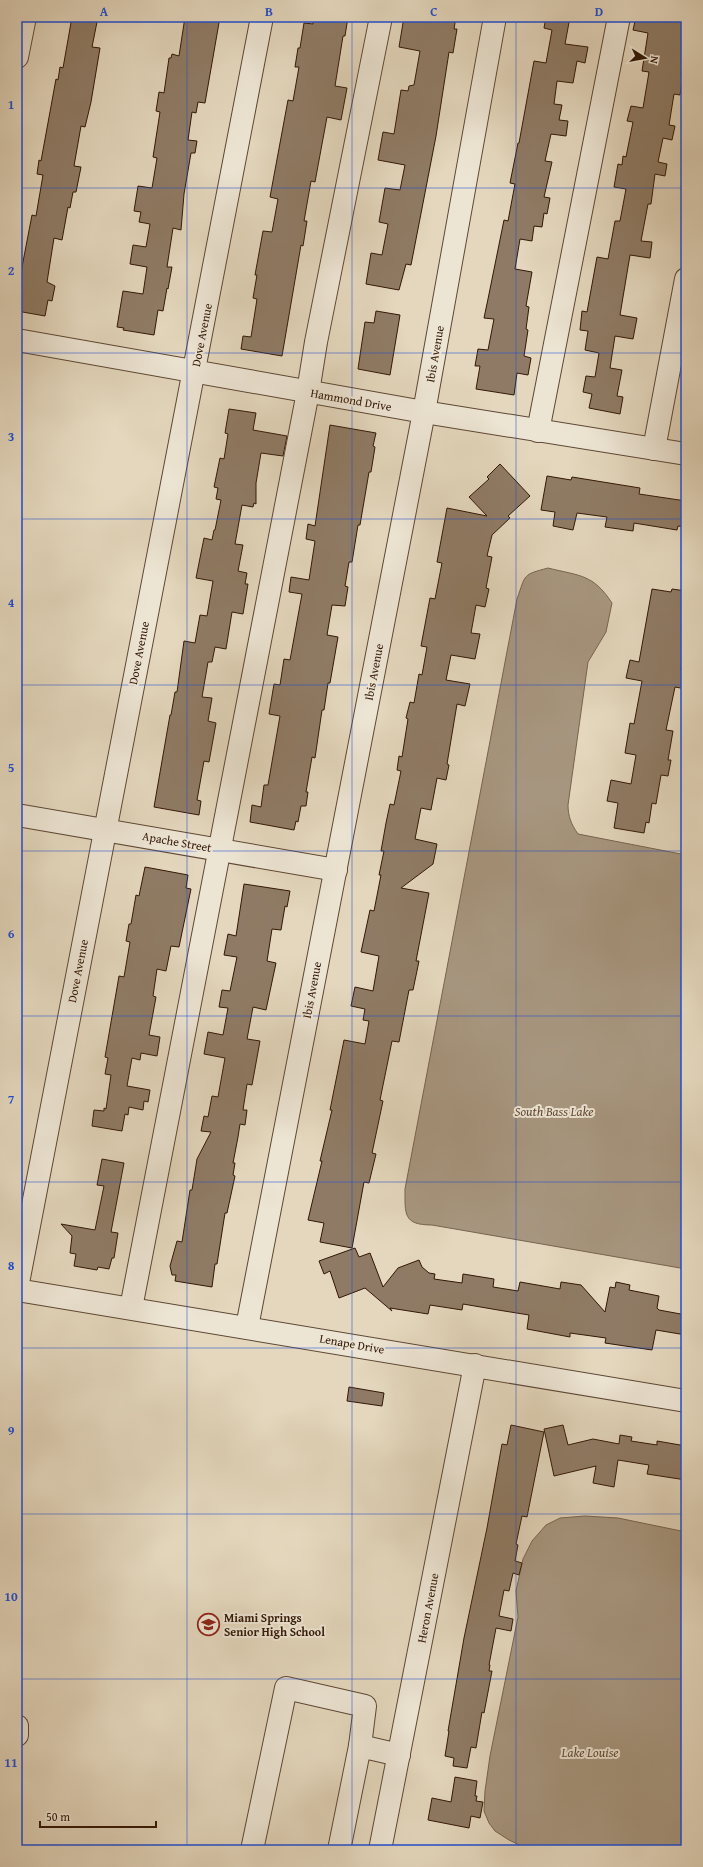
<svg xmlns="http://www.w3.org/2000/svg" width="703" height="1867" font-family="'Gentium Book Plus',serif">
	<rect width="100%" height="100%" fill="#e4d7bd"/>
	<filter id="stains"><feTurbulence type="fractalNoise" baseFrequency=".005" numOctaves="4"/><feColorMatrix values="0 0 0 0 .2 0 0 0 0 .09 0 0 0 0 .02 0 0 0 .5 -.17"/></filter>
	<radialGradient id="worn" r=".72"><stop offset=".6" stop-color="#630" stop-opacity="0"/><stop offset="1" stop-color="#630" stop-opacity=".3"/></radialGradient>
	<g fill="#a7967f" stroke="#78634f">
		<path d="M548,568c32,8 45,6 64,35l-6,29 -18,30 -20,143c0,11 3,19 10,29l108,21v414l-254,-44c-29,0 -27,-11 -27,-36l112,-590c9,-25 5,-24 31,-31z"/>
		<path d="M585,1516l33,2 68,14v318h-156l-21,-10 -14,-9 -6,-8 -5,-12 1,-20 5,-35 28,-139 -2,-26 7,-32 9,-18 14,-16 14,-7z"/>
	</g>
	<g fill="#8f7b65" stroke="#321706">
		<path d="M72,17h26l-6,30 8,1 -9,54 -6,25 -4,-1 -7,40 7,1 -5,25h-3l-3,16 -2,-1 -6,33 -8,-2 -7,44 8,4 -3,15 -4,-1 -3,16 -28,-5v-18l15,-78 4,1 7,-41 -6,-1 2,-14 2,1 15,-82 2,1 2,-13 3,1z"/>
		<path d="M185,17h35l-15,86 -7,-1 -2,11 -4,-1 -4,28 9,1 -2,12h-4l-7,41 -3,36 -8,-2 -6,39h5l-4,22 -1,-1 -4,23 -5,-1 -4,25 -31,-5 1,-2 -7,-1 6,-36 20,3 4,-27 -17,-3 3,-19 13,2 4,-23 -11,-2 2,-10 -7,-1 4,-25 14,2 5,-30 -4,-1 7,-45 -4,-1 3,-19 5,1 5,-35h2l1,-4 7,2z"/>
		<path d="M314,17h34l-3,19h-2l-8,50 12,2 -6,32 -14,-3 -12,65 -4,-1 -7,40h3l-4,25 -2,-1 -19,111 -41,-7 2,-13 8,1 6,-38 -4,-1 4,-23h-2l8,-44 9,1 6,-33 -8,-2 18,-97 5,1 6,-34h-4l3,-19h2l4,-25 9,1z"/>
		<path d="M404,17h52l-2,12h3l-4,24 -4,-1 -13,84 -25,129 -5,-1 -7,26 -33,-6 5,-31 11,2 6,-31 -9,-2 6,-34 15,2 5,-25 -27,-5 5,-28 11,2 7,-44 7,1 1,-5 5,-1 6,-34 -21,-4z"/>
		<path d="M546,17h24l-5,27 23,3 -3,16 -8,-2 -4,22 -16,-2 -3,23 8,1 -3,15 9,1 -2,15 -15,-2 -6,27 7,1 -8,35 6,1 -3,16 -3,-1 -2,14 -8,-1 -2,15 -12,-2 -5,30 17,3 -6,34 3,1 -3,22 2,1 -4,26 7,2 -3,17 -11,-2 -3,22 -38,-6 4,-23h-5l3,-17 10,1 6,-31 -10,-1 4,-19 16,-79 4,1 7,-37 -5,-1 8,-40h1l15,-82 12,2 6,-33 -8,-2z"/>
		<path d="M636,17h50v28l-5,30h2l-3,20 -6,-1 -5,31 6,1 -3,14 -9,-2 -5,24 9,2 -2,12 -10,-2 -4,30h-3l-7,37 11,1 -2,16 -20,-3 -10,60 17,3 -4,21 -18,-3 -5,32 12,2 -5,26 6,1 -3,17 -31,-6 3,-14 -9,-2 3,-16 9,1 4,-24 -14,-3 3,-19 -8,-1 2,-19 5,1 10,-55 11,2 7,-38h5l6,-32 -12,-2 4,-23 4,1 1,-9 3,1 7,-35 -6,-1 4,-15 12,2 6,-36 -7,-1 6,-38 -15,-3z"/>
		<path d="M376,311l24,4 -10,60 -32,-6 7,-47 9,1z"/>
		<path d="M229,409l27,4 -3,17 34,6 -4,20 -22,-3 -5,30v21l-2,-1 -1,4 -11,-2 -7,39 8,1 -5,26 9,2 -2,11h3l-5,30 -11,-2 -6,37 -11,-2 -3,15h-4l-6,35 10,1 -4,23 8,2 -7,39 -5,-1 -7,39 4,1 -2,14 -45,-8 16,-92h1l4,-23h2l7,-51 11,2 5,-28 7,1 6,-35 -17,-3 8,-40 8,2 2,-10h1l6,-30 -5,-1 2,-11 -4,-1 6,-29 4,1 4,-25 -3,-1z"/>
		<path d="M330,425l46,8 -3,13 2,1 -4,25h-2l-9,53h-2l-6,37h-3l-4,24 3,1 -3,19 -13,-1 -5,30 11,2 -8,46h-2l-4,27h-2l-7,48 -3,-1 -6,35h2l-2,14h-5l-3,16 -2,-1 -2,9 -44,-8 2,-17 9,2 3,-22h4l12,-69 -11,-2 5,-30 6,1 4,-26 6,1 12,-66 -13,-2 2,-15 18,3 6,-39 -9,-2 2,-15 7,2z"/>
		<path d="M500,464l30,32 -22,20 2,2 -18,17 -5,21 5,1 -6,31 3,1 -4,18 -9,-2 -5,28 9,1 -5,25 -24,-4 -5,25 24,4 -5,22 -8,-2 -10,60 2,1 -3,15 -9,-2 -6,32 -10,-2 -6,31 22,5 -4,20 -32,24 28,5 -13,68h3l-6,29h-4l-10,52 -7,-1 -12,59 3,1 -11,52 4,1 -7,29 -5,-1 -12,66 -32,-6 4,-19 -16,-3 14,-59h-2l12,-51h-2l14,-70 21,4 4,-23 -6,-1 2,-11 -14,-3 4,-19 18,4 6,-35 -18,-4 9,-42 4,1 7,-36h-2l5,-24h-3l5,-28 4,-19 4,1 7,-34 -4,-1 2,-14 3,1 6,-38 -2,-1 4,-16 4,1 5,-29 3,1 5,-28 -6,-1 9,-48 5,1 7,-36 -5,-1 10,-54 40,8 -18,-19 20,-18 -2,-2z"/>
		<path d="M547,476l24,4 1,-3 68,11 -1,6 47,7v26l-8,-1 -1,4 -43,-7 -1,8 -28,-4 2,-10 -30,-4 -4,17 -20,-4 2,-14 -14,-2z"/>
		<path d="M652,589l19,3 1,-3 14,2v49l-5,30 5,1v18l-11,-2 -9,43 7,1 -5,29h3l-3,16 -7,-1 -5,29 -4,-1 -3,20 -3,-1 -2,11 -30,-5 4,-25 -11,-2 4,-21 20,4 5,-29 -11,-2 5,-30 4,1 8,-43 -16,-3 4,-18 9,2z"/>
		<path d="M145,867l43,8 -2,13 5,1 -12,58 -8,-1 -5,25 -9,-2 -4,27 3,1 -7,38 11,2 -3,19 -16,-3 -1,7 -8,-2 -5,28 23,4 -2,12 -4,-1 -1,9 -14,-3 -1,8 -3,-1 -3,17 -30,-5 2,-16 10,1v-3l2,1 5,-34 -6,-1 3,-16 -3,-1 14,-81 5,1 6,-35 -4,-1 3,-17h2l5,-29 3,1z"/>
		<path d="M244,884l46,7 -3,16 -2,-1 -4,24 -9,-1 -5,32 9,2 -10,47 -13,-3 -6,32 13,2 -8,44 -5,-1 -4,26h4l-2,15 -5,-1 -2,13 -5,26h2l-2,12 2,1 -8,37h-2l-8,51h-2l-3,23 -37,-6 1,-6h-4l-2,-9 7,-25 5,1 8,-52h2l5,-31 14,-27 -10,-1 3,-15 4,1 4,-21 6,1 7,-39 -21,-4 4,-22 15,3 5,-27 -9,-1 3,-17 8,1 7,-34 -13,-2 4,-21 8,2z"/>
		<path d="M102,1159l22,4 -13,69 7,1 -4,25h-2l-3,11 -11,-2 -1,3 -23,-4 2,-12 -6,-1 2,-17 -11,-12 34,6 9,-44 -7,-1z"/>
		<path d="M355,1248l4,9 11,-4 13,34 15,-19 21,-8 3,7 7,6 6,1 -1,5 28,4 1,-9 31,5 -1,8 25,4 2,-9 40,7 1,-7 20,3 24,27 5,-25 5,1 1,-6 14,3 -1,5 30,6 -2,12 2,2 27,5v20l-30,-5 -4,20 -47,-7 1,-5 -36,-5v4l-43,-8 2,-14 -31,-5 -35,-6 -1,6 -32,-5 -2,9 -38,-6 2,3 -27,-23 -26,10 -9,-27 -6,3 -5,-13z"/>
		<path d="M349,1387l35,6 -2,13 -35,-5z"/>
		<path d="M511,1425l33,7 -17,85 -5,-1 -6,28 2,1 -3,16 7,2 -3,12 -6,-2 -4,18 -5,-1 -5,26 14,3 -2,12 -15,-3 -7,37h1l-1,6h3l-8,42 -2,-1 -6,36 -5,-1 -4,21 -14,-2 1,-8 -9,-2 4,-25h-1l16,-93 23,-110 15,-84 5,1z"/>
		<path d="M563,1425l5,20 25,-6 26,5 1,-9 12,2 -1,4 26,4v-4l29,5v34l-39,-6 2,-9 -31,-5 -4,27 -21,-4 3,-17 -42,10 -10,-47z"/>
		<path d="M455,1777l22,4 -2,15h2l-1,5 7,1 -3,16 -9,-2 -2,12 -41,-8 4,-22 19,4z"/>
	</g>
	<g fill="none" stroke-linecap="round" stroke-linejoin="round">
		<defs>
			<g id="minor">
				<path d="M17,57l8,-40"/>
				<path d="M17,340l407,72 262,42"/>
				<path d="M538,431l81,-414"/>
				<path d="M654,449l32,-170"/>
				<path d="M17,815l319,55"/>
				<path d="M17,1288l245,-1271"/>
				<path d="M17,1290l669,111"/>
				<path d="M131,1308l177,-916 8,-50 65,-325"/>
				<path d="M247,1327l177,-915 71,-395"/>
				<path d="M17,1726v9"/>
				<path d="M252,1850l34,-162 79,18 -5,40"/>
				<path d="M339,1850l21,-104 39,9"/>
				<path d="M380,1850l95,-485"/>
			</g>
		</defs>
		<use href="#minor" stroke="#5e4734" stroke-width="24"/>
		<use href="#minor" stroke="#ede5d4" stroke-width="22"/>
	</g>
	<path fill="none" stroke="#1d4ed8" stroke-width="1" stroke-opacity="0.55" d="M187,17v1833M352,17v1833M516,17v1833M17,188h669M17,353h669M17,519h669M17,685h669M17,851h669M17,1016h669M17,1182h669M17,1348h669M17,1514h669M17,1679h669"/>
	<defs>
		<symbol id="school-ring" viewBox="-11 -11 22 22"><circle r="9.5" fill="#ede5d4" stroke="#8f2418" stroke-width="1.5"/><path d="M0-5L7-2L0 1L-7-2ZM-4 1L0 2.5L4 1V4Q0 6-4 4Z" fill="#8f2418"/></symbol>
	</defs>
	<g fill-rule="evenodd">
		<use href="#school-ring" x="196" y="1612" width="25" height="25"/>
	</g>
	<g text-anchor="middle" stroke-width="4" stroke-linejoin="round" paint-order="stroke">
		<g font-size="12" fill="#321706" stroke="#ede5d4">
			<text transform="translate(202 335) rotate(-79)" y="4">Dove Avenue</text>
			<text transform="translate(435 354) rotate(-80)" y="4">Ibis Avenue</text>
			<text transform="translate(351 400) rotate(10)" y="4">Hammond Drive</text>
			<text transform="translate(139 653) rotate(-79)" y="4">Dove Avenue</text>
			<text transform="translate(374 672) rotate(-79)" y="4">Ibis Avenue</text>
			<text transform="translate(177 842) rotate(10)" y="4">Apache Street</text>
			<text transform="translate(78 971) rotate(-79)" y="4">Dove Avenue</text>
			<text transform="translate(312 990) rotate(-79)" y="4">Ibis Avenue</text>
			<text transform="translate(352 1344) rotate(10)" y="4">Lenape Drive</text>
			<text transform="translate(428 1608) rotate(-79)" y="4">Heron Avenue</text>
		</g>
		<g font-size="12" font-weight="bold" fill="#321706" stroke="#ede5d4" text-anchor="start">
			<text x="224" y="1622">Miami Springs<tspan x="224" dy="14">Senior High School</tspan></text>
		</g>
		<g font-size="13" font-style="italic" fill="#614a36" stroke="#ede5d4">
			<text x="554" y="1116">South Bass Lake</text>
			<text x="590" y="1757">Lake Louise</text>
		</g>
	</g>
	<rect width="703" height="1867" fill="none" stroke="#e4d7bd" stroke-width="44"/>
	<g transform="translate(645 58) rotate(101)" stroke="#ede5d4" stroke-width="3" paint-order="stroke">
	<path d="M0-3L7 15L0 10L-7 15Z" fill="#321706"/>
	<text y="-6" font-size="11" font-weight="bold" text-anchor="middle" fill="#321706">N</text>
	</g>
	<path d="M40 1821v6h116v-6" fill="none" stroke="#321706" stroke-width="2"/>
	<text x="46" y="1821" font-size="12" fill="#321706" stroke="#ede5d4" stroke-width="3" paint-order="stroke">50 m</text>
	<rect x="22" y="22" width="659" height="1823" fill="none" stroke="#1d4ed8" stroke-width="1.5"/>
	<g font-size="13" text-anchor="middle" font-weight="bold" fill="#1d4ed8">
		<text x="104" y="16">A</text>
		<text x="269" y="16">B</text>
		<text x="434" y="16">C</text>
		<text x="599" y="16">D</text>
		<text x="11" y="109">1</text>
		<text x="11" y="275">2</text>
		<text x="11" y="441">3</text>
		<text x="11" y="607">4</text>
		<text x="11" y="772">5</text>
		<text x="11" y="938">6</text>
		<text x="11" y="1104">7</text>
		<text x="11" y="1270">8</text>
		<text x="11" y="1435">9</text>
		<text x="11" y="1601">10</text>
		<text x="11" y="1767">11</text>
	</g>
	<rect width="100%" height="100%" filter="url(#stains)"/>
	<rect width="100%" height="100%" fill="url(#worn)"/>
</svg>
